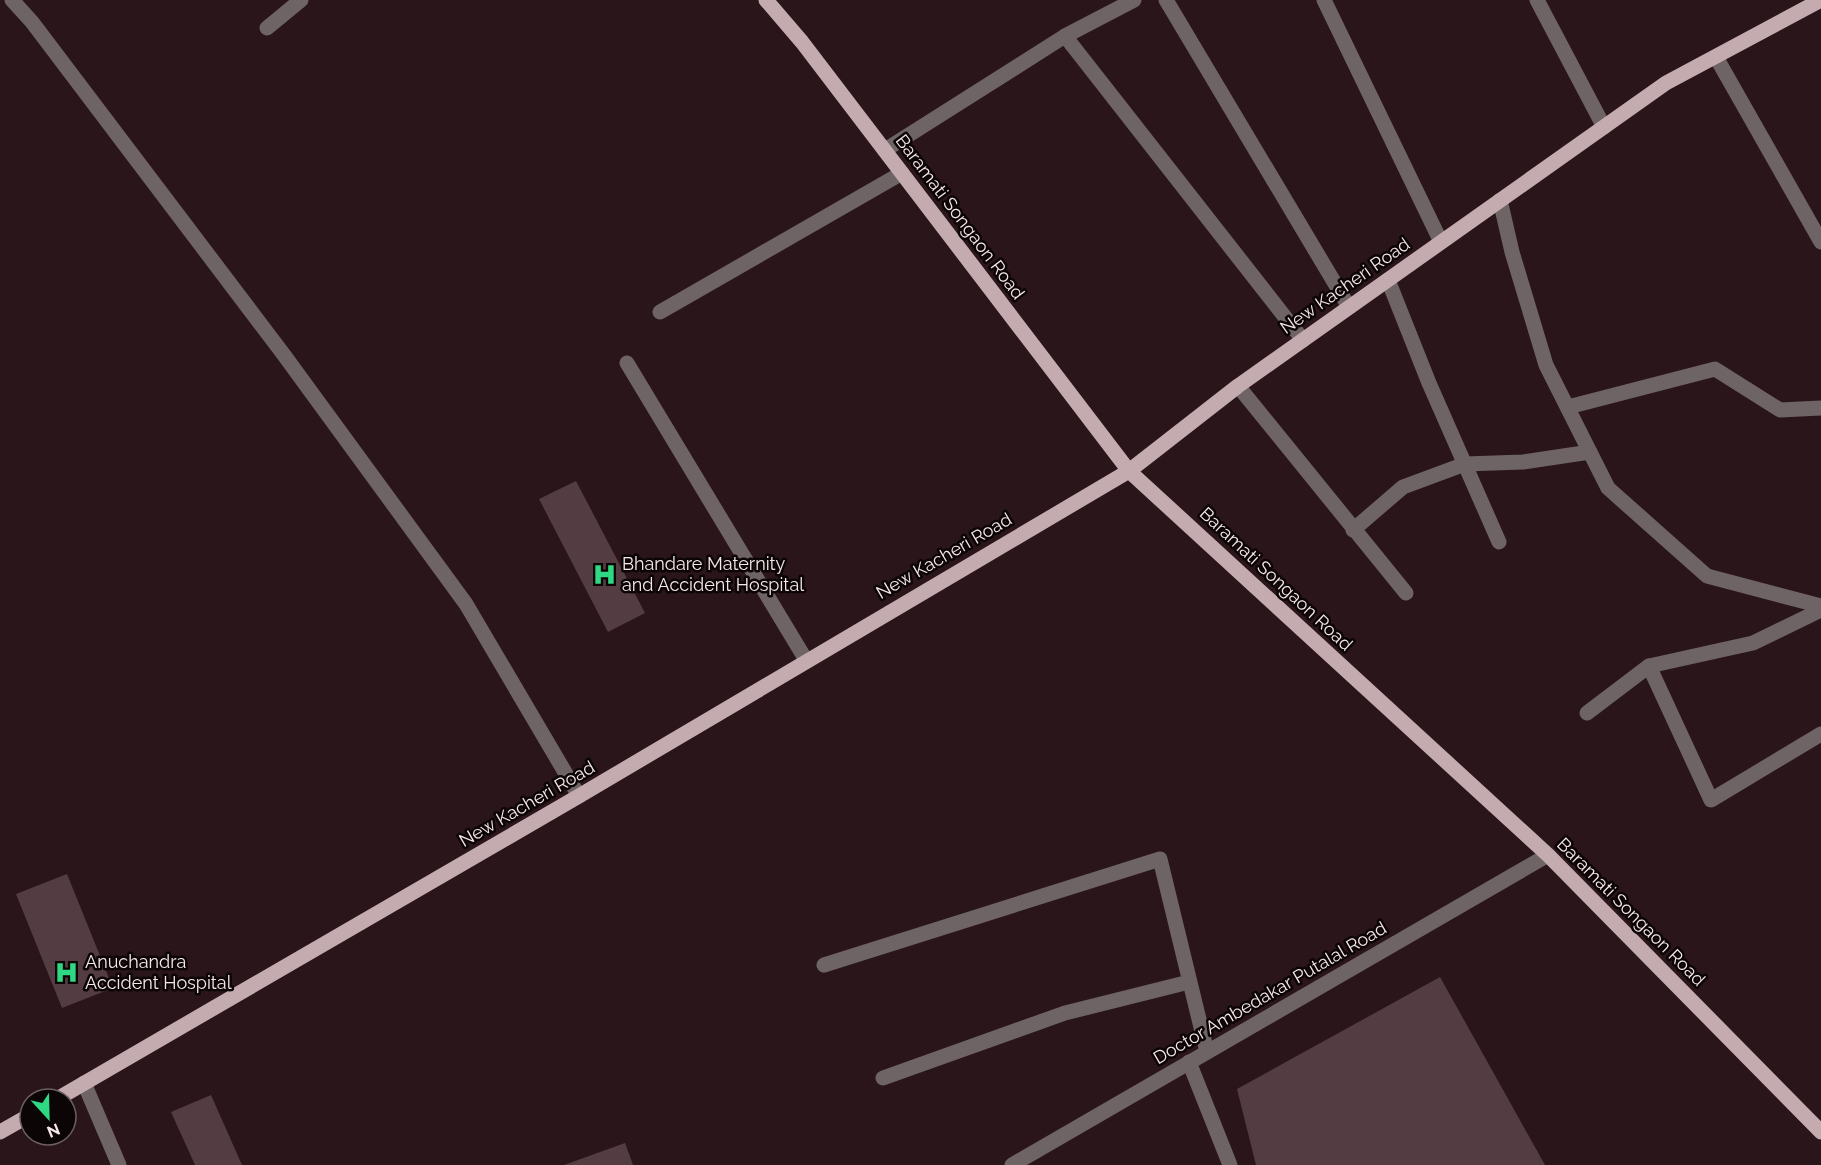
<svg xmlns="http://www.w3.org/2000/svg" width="1821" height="1165" font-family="Raleway,sans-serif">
	<rect width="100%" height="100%" fill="#2a151a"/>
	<g fill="#543d42">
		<path d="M576,481l69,132 -37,19 -69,-133z"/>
		<path d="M67,874l46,114 -51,20 -46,-114z"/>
		<path d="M1440,977l105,188h-289l-19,-76z"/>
		<path d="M211,1095l31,70h-47l-24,-53z"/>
		<path d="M625,1143l8,22h-69z"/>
	</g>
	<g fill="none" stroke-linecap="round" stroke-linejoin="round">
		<g stroke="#6e6365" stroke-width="15">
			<path d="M12,0l20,22 252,333 182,249 113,192"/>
			<path d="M1166,0l183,307"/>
			<path d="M1324,0l117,242"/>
			<path d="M1537,0l67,127"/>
			<path d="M267,28l34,-28"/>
			<path d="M1065,36l238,304"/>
			<path d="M1716,57l105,185"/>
			<path d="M885,150l180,-114 69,-36"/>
			<path d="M1500,200l12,52 34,113 62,123 99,88 114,30"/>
			<path d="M1388,280l41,103 70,159"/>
			<path d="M660,312l242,-139"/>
			<path d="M627,363l179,297"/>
			<path d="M1238,386l168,207"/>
			<path d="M1568,407l147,-38 65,41 41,-2"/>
			<path d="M1353,530l50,-43 62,-23 58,-2 67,-10"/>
			<path d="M1649,666l62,134 110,-66"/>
			<path d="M1587,713l62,-47 104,-23 68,-33"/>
			<path d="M824,965l336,-106 47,193"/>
			<path d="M1189,1062l41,103"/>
			<path d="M883,1078l182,-65 124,-31"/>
			<path d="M84,1083l35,82"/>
			<path d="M1012,1165l536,-310"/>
		</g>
		<g stroke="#c3abaf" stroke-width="15">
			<path d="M766,0l36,42 327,429 419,384 273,277"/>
			<path d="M57,1099l522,-303 550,-325 109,-85 428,-303 155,-83"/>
			<path d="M0,1132l30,-17"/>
		</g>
	</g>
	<defs>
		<symbol id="hospital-bare" viewBox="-9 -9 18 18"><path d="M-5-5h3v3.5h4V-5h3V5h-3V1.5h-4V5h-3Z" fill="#2fd883" stroke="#0c0506" stroke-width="2.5" paint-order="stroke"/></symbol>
	</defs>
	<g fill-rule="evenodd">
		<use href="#hospital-bare" x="588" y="558" width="33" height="33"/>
		<use href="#hospital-bare" x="50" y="956" width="33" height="33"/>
	</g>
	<g text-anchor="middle" stroke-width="5" stroke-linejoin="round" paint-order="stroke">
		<g font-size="18" fill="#f6e7ea" stroke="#0c0506">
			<text transform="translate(960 217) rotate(53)" y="6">Baramati Songaon Road</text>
			<text transform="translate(1345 286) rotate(-35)" y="6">New Kacheri Road</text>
			<text transform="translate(944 556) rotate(-30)" y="6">New Kacheri Road</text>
			<text transform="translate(1276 579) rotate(43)" y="6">Baramati Songaon Road</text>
			<text transform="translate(527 804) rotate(-30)" y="6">New Kacheri Road</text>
			<text transform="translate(1631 912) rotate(45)" y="6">Baramati Songaon Road</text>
			<text transform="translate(1270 993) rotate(-30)" y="6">Doctor Ambedakar Putalal Road</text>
		</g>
		<g font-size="18" fill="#f6e7ea" stroke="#0c0506" text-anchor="start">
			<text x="622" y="570">Bhandare Maternity<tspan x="622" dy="21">and Accident Hospital</tspan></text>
			<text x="85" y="968">Anuchandra<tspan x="85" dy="21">Accident Hospital</tspan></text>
		</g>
	</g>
	<g transform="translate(48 1117) rotate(158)"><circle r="28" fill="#0c0506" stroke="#6a5f61" stroke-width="1.5"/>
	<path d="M0-4.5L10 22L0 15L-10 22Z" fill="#2fd883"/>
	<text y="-9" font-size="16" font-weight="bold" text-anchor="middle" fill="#f6e7ea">N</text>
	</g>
</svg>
